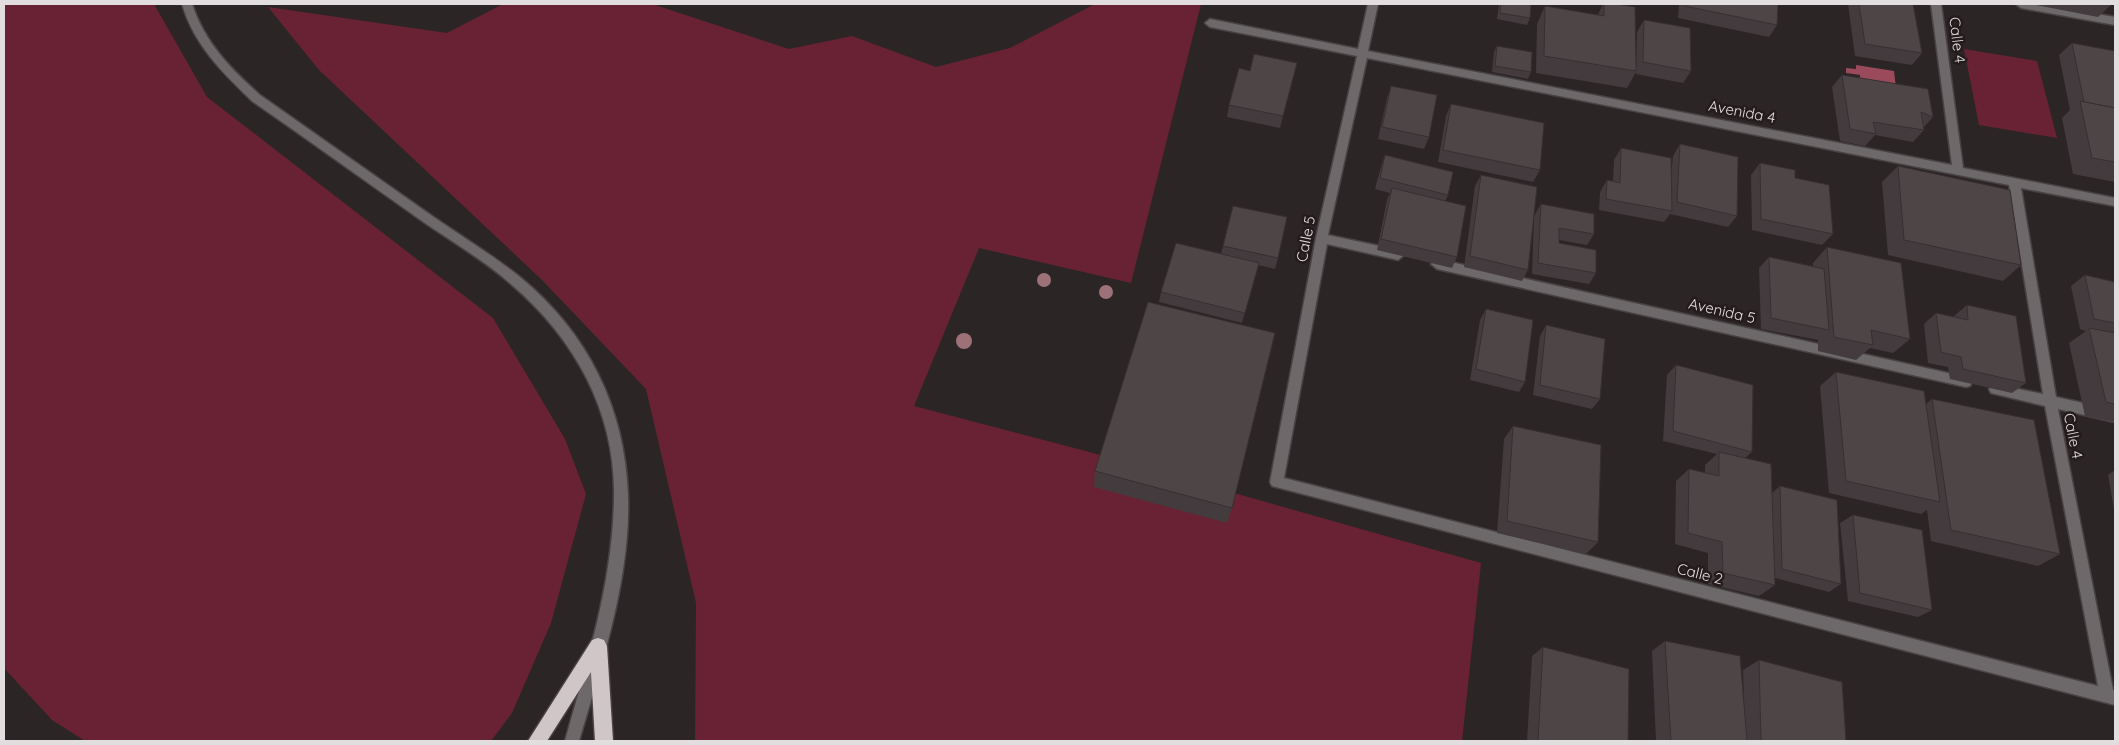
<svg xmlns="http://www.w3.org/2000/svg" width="2119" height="745" font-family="Quicksand,sans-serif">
	<rect width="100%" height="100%" fill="#2c2526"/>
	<g fill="#692233">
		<path d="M4,4h150l53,93 286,221 72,121 21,55 -35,129 -39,90 -21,28h-406l-33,-21 -48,-52z"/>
		<path d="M503,4h149l137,45 63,-13 84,31 74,-19 85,-44h106l-70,279 -152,-35 -65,158 168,44 399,113 -19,178h-767l1,-138 -50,-214 -104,-109 -223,-210 -51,-63 179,26z"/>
		<path d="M1964,49l73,12 20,77 -78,-13z"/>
	</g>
	<path fill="#9a4a5b" d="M1856,65l38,6 2,17 -36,-7v-6l-14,-2v-5l10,1z"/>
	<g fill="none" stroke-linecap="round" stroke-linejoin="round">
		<defs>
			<g id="minor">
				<path d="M182,4h10c13,39 38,64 68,91 55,39 110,77 165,116 31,22 65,42 95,66 68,56 105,131 108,218 3,81 -26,169 -49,246h-14c22,-79 48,-160 49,-243 2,-85 -39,-159 -102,-213 -29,-26 -65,-46 -97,-69 -54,-38 -108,-77 -163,-115 -30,-29 -58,-56 -70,-97z"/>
				<path d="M1368,4h10l-10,47 584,114 -21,-161h10l22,164 152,30v8l-94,-18 35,209 59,13v12l-57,-13 55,281 2,1v14l-843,-219 -2,-4 46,-244 41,-182 -147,-29 -5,-4 5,-4 148,30zM1367,58l642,127 34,209 -48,-10 -4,1 -2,4 2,4 4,1 50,12 53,280 -814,-208 43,-234 71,16 6,-5 -6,-5 -70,-15z"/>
				<path d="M2016,4h23l76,13v8l-94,-17z"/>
				<path d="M1437,259l529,118 4,1 2,4 -2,4 -4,1 -529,-118 -6,-5z"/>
			</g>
			<path id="highway" d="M598,638l6,2 3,6 6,95h-18l-4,-69 -44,69h-19l64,-101z"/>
		</defs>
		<use href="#minor" stroke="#494243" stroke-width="3"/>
		<use href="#highway" stroke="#494243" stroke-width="3"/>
		<use href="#minor" fill="#6d696a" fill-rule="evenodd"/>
		<use href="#highway" fill="#d0c6c7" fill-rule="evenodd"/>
	</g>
	<g fill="#9c7278">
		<circle cx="1044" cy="280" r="7"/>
		<circle cx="1106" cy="292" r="7"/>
		<circle cx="964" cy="341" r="8"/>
	</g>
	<g fill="#433b3d">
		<path d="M1499,4h32l-1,14 -3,7 -30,-6z"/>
		<path d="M1603,4h13l20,64 1,-36 7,-12 47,51 -8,12 -47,-9v-2l-9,16 -91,-15 1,-49 8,-18 53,9z"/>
		<path d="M1679,4h99l-1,21 -8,12 -91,-19z"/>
		<path d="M1848,4h65l9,49 -10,12 -57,-9z"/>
		<path d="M2031,4h80v1l-13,12z"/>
		<path d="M2072,43l43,8v131l-42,-8 -11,-56 8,-8 -11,-55z"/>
		<path d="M1497,46l34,26 -3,7 -36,-7 2,-20z"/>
		<path d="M1297,63l-17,65 -53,-11 2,-12 21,-34z"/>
		<path d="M1842,75l91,42 -9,10v3l-11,12 -38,-7 -10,11 -25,-5 -8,-54z"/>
		<path d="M1391,86l38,51 -5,12 -46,-10 9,-41z"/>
		<path d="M1451,104l89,66 -7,12 -95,-20 8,-46z"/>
		<path d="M1680,144l57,72 -9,11 -58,-13 -6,8 -65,-12 1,-18 7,-12 6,1 1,-21 7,-12 50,29 2,-21z"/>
		<path d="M1385,155l63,40 -3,6 12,56 -5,11 -75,-18 10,-50 3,-7 -15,-4 6,-22z"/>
		<path d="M1760,163l35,15 38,56 -11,11 -70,-15 -1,-55z"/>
		<path d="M1898,166l123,99 -18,16 -115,-26 -6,-73z"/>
		<path d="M1481,175l47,95 -6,11 -58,-14 11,-81z"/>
		<path d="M1541,204l53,30 -7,11 -28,-5v3l37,30 -7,11 -57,-10 2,-58z"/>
		<path d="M1223,246l55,12 -3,11 -17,-4 -16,58 -83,-21 2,-10 60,-38z"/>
		<path d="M1827,247l83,92 -17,14 -23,-5 -14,12 -38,-9v-11l-57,-11 -2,-61 10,-11 44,9v-3z"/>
		<path d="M2085,275l30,7v140l-30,-6 -16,-73 17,-12 -6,-2 -9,-43z"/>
		<path d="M1967,305l59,78 -14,10 -62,-14 -2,-12 -20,-4 -4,-39 12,-11 18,4v-1z"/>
		<path d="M1486,309l39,73 -6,10 -49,-12 10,-60z"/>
		<path d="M1546,325l54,74 -8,10 -59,-14 7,-59z"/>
		<path d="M1676,365l76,87 -7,6 27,35 8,-7 61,98 -12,8 -54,-14v7l-16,11 -51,-12v-31l-33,-9 1,-63 13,-12 16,4v-8l12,-11 -54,-13 4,-66z"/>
		<path d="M1836,372l90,32 6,-5 128,155 -22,12 -107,-25 -4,-31 -6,4 -92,-21 -9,-107z"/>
		<path d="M1513,426l85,116 -12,12 -89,-21 7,-94z"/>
		<path d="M2115,470v45l-7,-40z"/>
		<path d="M1095,471l137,37 -5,15 -133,-36z"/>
		<path d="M1853,515l79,95 -14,7 -70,-16 -8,-78z"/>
		<path d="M1665,641l79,63 -1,-34 16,-10 87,81h-190l-4,-90z"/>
		<path d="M1543,647l85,94h-101l5,-85z"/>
	</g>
	<g fill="#4e4547" stroke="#373032">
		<path d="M1501,4h30l-1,14 -30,-5z"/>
		<path d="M1604,4h12l19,3 1,64 -92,-15 1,-50 59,10z"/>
		<path d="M1685,4h93l-1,21 -92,-19z"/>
		<path d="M1859,4h54l9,49 -57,-9z"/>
		<path d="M1644,20l46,8 1,43 -48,-9z"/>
		<path d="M2072,43l43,8v57l-31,-6z"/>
		<path d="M1497,46l35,6 -1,20 -36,-6z"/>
		<path d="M1254,54l43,9 -14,53 -54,-11 10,-37 11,3z"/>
		<path d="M1842,75l86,14 5,28 -12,-5 3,18 -51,-8 3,12 -26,-5z"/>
		<path d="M1391,86l46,9 -8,42 -47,-10z"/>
		<path d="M2080,101l35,7v54l-23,-4z"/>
		<path d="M1451,104l93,19 -4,47 -97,-20z"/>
		<path d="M1680,144l58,13 -1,59 -60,-14z"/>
		<path d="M1621,148l50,10 1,53 -66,-12 1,-19 13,3z"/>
		<path d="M1385,155l68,17 -5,23 -68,-17z"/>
		<path d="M1760,163l35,7v8l34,7 4,49 -72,-15z"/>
		<path d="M1898,166l112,24 11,75 -117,-25z"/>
		<path d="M1481,175l56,12 -9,83 -58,-14z"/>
		<path d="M1392,188l74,18 -9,51 -76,-18z"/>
		<path d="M1541,204l53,10v20l-35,-6v15l37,7v23l-58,-10z"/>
		<path d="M1233,206l54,11 -9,41 -55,-12z"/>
		<path d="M1176,243l83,20 -14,50 -84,-21z"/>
		<path d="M1827,247l74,16 9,76 -39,-9 2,15 -39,-8z"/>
		<path d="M1769,257l55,12 5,61 -58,-12z"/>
		<path d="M2085,275l30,7v41l-21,-4z"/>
		<path d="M1148,302l127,31 -43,175 -137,-37z"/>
		<path d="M1967,305l49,11 10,67 -63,-14 -2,-12 -20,-5 -5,-39 32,7z"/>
		<path d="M1486,309l47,11 -8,62 -49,-13z"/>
		<path d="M1546,325l59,14 -5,60 -60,-14z"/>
		<path d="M2089,328l26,5v71l-9,-2z"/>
		<path d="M1676,365l77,20 -1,67 -79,-21z"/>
		<path d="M1836,372l88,19 16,111 -94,-21z"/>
		<path d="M1932,399l102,21 26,134 -109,-24z"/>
		<path d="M1513,426l88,19 -3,97 -91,-21z"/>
		<path d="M1719,452l52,12 4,121 -52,-12 -1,-31 -34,-9 1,-64 30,7z"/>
		<path d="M1780,486l57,14 4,84 -59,-15z"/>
		<path d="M1853,515l69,15 10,80 -72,-17z"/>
		<path d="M1665,641l75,15 7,85h-76z"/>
		<path d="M1543,647l86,22 -1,72h-90z"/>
		<path d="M1759,660l83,22 4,59h-85z"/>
	</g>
	<g text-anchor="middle" stroke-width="5" stroke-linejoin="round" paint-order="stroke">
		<g font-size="15" fill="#e2ddde" stroke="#231b1c">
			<text transform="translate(1957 40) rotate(83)" y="5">Calle 4</text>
			<text transform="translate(1742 112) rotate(11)" y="5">Avenida 4</text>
			<text transform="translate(1306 239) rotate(-79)" y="5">Calle 5</text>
			<text transform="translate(1722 311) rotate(13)" y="5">Avenida 5</text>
			<text transform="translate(2073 436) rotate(79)" y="5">Calle 4</text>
			<text transform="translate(1700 574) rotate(14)" y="5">Calle 2</text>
		</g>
	</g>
	<rect width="2119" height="745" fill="none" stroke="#e2ddde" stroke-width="10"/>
</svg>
